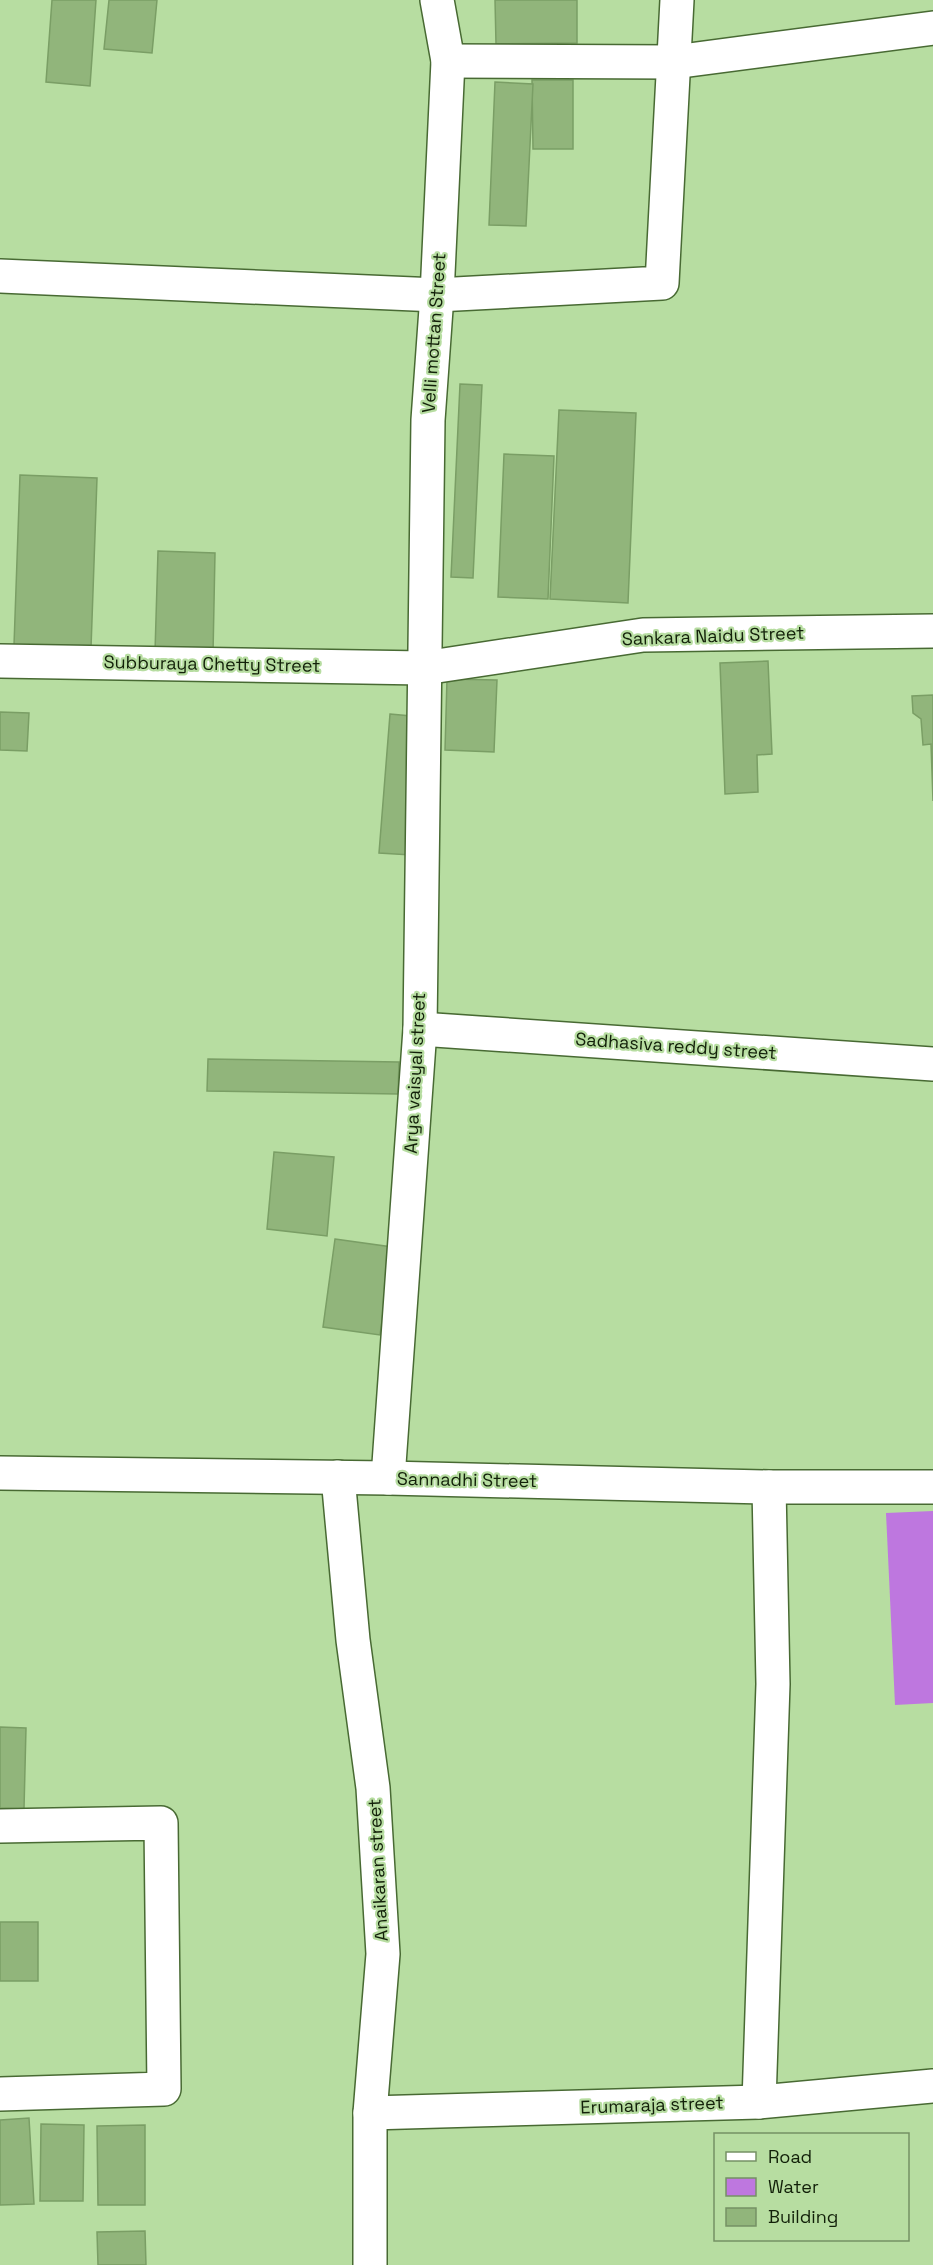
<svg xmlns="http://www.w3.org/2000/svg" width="933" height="2265" font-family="'Space Grotesk',sans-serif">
	<rect width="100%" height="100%" fill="#b7dda1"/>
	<path fill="#be77df" d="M933,1511v192l-38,2 -9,-192z"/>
	<g fill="#91b57b" stroke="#7a9e65" stroke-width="1.5">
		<path d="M52,0h44l-6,86 -44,-4z"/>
		<path d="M109,0h48l-5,53 -48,-4z"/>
		<path d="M495,0h82v43l-81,1z"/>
		<path d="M532,80h41v69h-40z"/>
		<path d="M495,82l38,2 -7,142 -37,-1z"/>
		<path d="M460,384l22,1 -9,193 -22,-1z"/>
		<path d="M559,410l77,3 -8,190 -78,-4z"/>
		<path d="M504,454l50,2 -6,143 -50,-2z"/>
		<path d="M20,475l77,3 -6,170 -77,-3z"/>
		<path d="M158,551l57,2 -2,101 -58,-2z"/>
		<path d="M768,661l4,93 -15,1 1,37 -33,2 -5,-131z"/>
		<path d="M447,679l50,1 -3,72 -49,-2z"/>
		<path d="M933,695v106l-2,-57 -8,1 -2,-26 -8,-6 -1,-17z"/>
		<path d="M0,712l29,1 -2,38 -27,-1z"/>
		<path d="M390,714l32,3 -11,138 -32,-2z"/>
		<path d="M208,1059l191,3 -1,32 -191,-3z"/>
		<path d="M274,1152l60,5 -7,79 -60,-7z"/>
		<path d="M335,1239l57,8 -12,88 -57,-8z"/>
		<path d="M0,1727l26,1 -2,81 -24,-1z"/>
		<rect x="0" y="1922" width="38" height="59"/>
		<path d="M29,2118l5,86 -34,1v-85z"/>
		<path d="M41,2124l43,1 -1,76h-43z"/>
		<path d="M145,2125v80h-47l-1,-79z"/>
		<path d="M145,2231l1,34h-48l-1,-33z"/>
	</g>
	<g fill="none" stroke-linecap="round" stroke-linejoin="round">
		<defs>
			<g id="minor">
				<path d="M448,61l226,1 259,-34"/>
				<path d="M0,276l437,19 225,-12 15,-283"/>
				<path d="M420,1029l513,35"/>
				<path d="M0,1473l388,5 381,9h164"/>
				<path d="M338,1477l15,163 20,148 10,166 -13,159v152"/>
				<path d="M388,1478l32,-449 8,-609 9,-125 11,-234 -11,-61"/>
				<path d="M0,1826l161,-3 3,266 -164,5"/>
				<path d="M759,2102l14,-418 -4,-197"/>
				<path d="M370,2113l389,-11 174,-16"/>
			</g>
			<path id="major" d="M0,661l424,7 219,-33 290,-4"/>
		</defs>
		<use href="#minor" stroke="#486a33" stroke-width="36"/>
		<use href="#major" stroke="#486a33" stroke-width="36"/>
		<use href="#minor" stroke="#fff" stroke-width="33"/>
		<use href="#major" stroke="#fff" stroke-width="33"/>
	</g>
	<g text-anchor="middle" stroke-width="4.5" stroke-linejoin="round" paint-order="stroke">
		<g font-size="18" fill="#122009" stroke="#b7dda1">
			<text transform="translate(434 333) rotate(-86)" y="6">Velli mottan Street</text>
			<text transform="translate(713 636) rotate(-2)" y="6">Sankara Naidu Street</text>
			<text transform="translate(212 664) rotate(1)" y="6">Subburaya Chetty Street</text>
			<text transform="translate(676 1046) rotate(4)" y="6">Sadhasiva reddy street</text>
			<text transform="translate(415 1073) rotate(-87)" y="6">Arya vaisyal street</text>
			<text transform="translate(467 1480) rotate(1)" y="6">Sannadhi Street</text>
			<text transform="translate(378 1870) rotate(-93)" y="6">Anaikaran street</text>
			<text transform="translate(652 2105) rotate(-2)" y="6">Erumaraja street</text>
		</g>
	</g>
	<rect x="714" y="2133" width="195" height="108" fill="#b7dda1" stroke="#759164" stroke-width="1.5"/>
	<rect x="726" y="2152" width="30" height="9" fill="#ffffff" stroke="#759164" stroke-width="1.5"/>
	<text x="768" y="2163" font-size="18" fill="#122009">Road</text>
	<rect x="726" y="2178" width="30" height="18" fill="#be77df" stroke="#759164" stroke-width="1.5"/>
	<text x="768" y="2193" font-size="18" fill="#122009">Water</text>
	<rect x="726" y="2208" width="30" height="18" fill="#91b57b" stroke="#759164" stroke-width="1.5"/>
	<text x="768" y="2223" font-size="18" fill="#122009">Building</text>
</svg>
